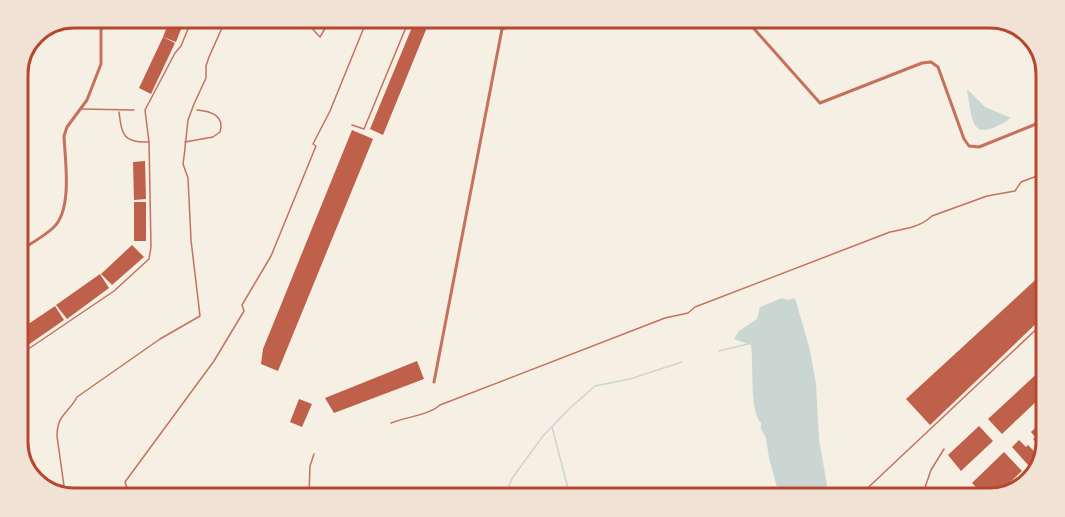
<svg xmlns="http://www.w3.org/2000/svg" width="1065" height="517" font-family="'Noto Sans',sans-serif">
	<rect width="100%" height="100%" fill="#f6efe4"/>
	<g fill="#c9d6d2">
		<path d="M967,89l18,18 26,11c-40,26 -38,7 -44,-29z"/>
		<path d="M782,298l5,2 8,-2 15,52 6,34 3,55 8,46 -13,13h-34l-11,-40 -3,-20 -5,-9v-6c-12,-13 -7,-58 -10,-78l-17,-6 5,-8 18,-12 3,-12z"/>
	</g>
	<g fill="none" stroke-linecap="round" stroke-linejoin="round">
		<g stroke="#c9d6d2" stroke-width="1.5">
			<path d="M719,351l29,-7"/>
			<path d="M552,427l18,69"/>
			<path d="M504,496l9,-19 30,-41 26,-27 26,-23 35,-7 52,-17"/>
		</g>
	</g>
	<g fill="#bf614a">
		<path d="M170,19h15l-9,23 -13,-5z"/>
		<path d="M415,20h15l-47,115 -13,-6z"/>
		<path d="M163,37l12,6 -24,51 -12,-6z"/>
		<path d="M352,130l21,9 -95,232 -17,-7 2,-15z"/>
		<path d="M145,161l1,38 -12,1 -1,-38z"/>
		<rect x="134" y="202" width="12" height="39"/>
		<path d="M132,245l12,12 -32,28 -11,-11z"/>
		<path d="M1044,272l-1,45 -113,108 -24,-26z"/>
		<path d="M100,274l9,14 -42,31 -11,-14z"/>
		<path d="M55,306l9,14 -46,32v-21z"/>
		<path d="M417,361l7,18 -90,34 -9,-15z"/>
		<path d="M1043,368l-1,28 -40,38 -14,-15z"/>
		<path d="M299,399l13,5 -10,23 -12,-5z"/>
		<path d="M1038,425l4,5v20l-9,-11 2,-2 -4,-5z"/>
		<path d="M979,426l14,15 -32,30 -13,-16z"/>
		<path d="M1019,440l7,7 2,-2 10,10 -10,10 -16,-18z"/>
		<path d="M1004,452l18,19 -30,28h-5l-15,-16z"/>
	</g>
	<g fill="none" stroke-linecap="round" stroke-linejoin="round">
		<g stroke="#c5725c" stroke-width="1.5">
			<path d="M303,19l17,18 10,-17"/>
			<path d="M82,109l52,1"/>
			<path d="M119,112c3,23 4,31 30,30"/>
			<path d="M352,125l12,4 45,-109"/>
			<path d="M185,142l28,-5 7,-5c5,-16 -9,-21 -23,-22"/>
			<path d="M18,356l96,-65 35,-32 2,-12 -2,-105 -4,-32 30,-57 6,-7 11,-27"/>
			<path d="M391,423c15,-6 38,-8 49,-18l225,-87 23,-5 7,-6 195,-75c16,-3 30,-5 42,-16l55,-20 28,-5 6,-9 24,-9"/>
			<path d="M65,493l-8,-57c0,-22 12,-23 20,-39l83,-58 40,-23 -9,-76 -3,-62 -5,-14 1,-7 4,-37 6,-16 12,-26v-12l3,-9 17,-38"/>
			<path d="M129,494l-4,-12 89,-121 30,-50 -2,-6 29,-49 45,-110 -3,-2 17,-33 37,-91"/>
			<path d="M309,495l1,-29 4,-12"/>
			<path d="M857,498l186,-175"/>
			<path d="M921,499l10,-29 13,-21"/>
		</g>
		<g stroke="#c5725c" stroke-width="3">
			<path d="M748,22l72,81 102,-40 9,-1 7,5 26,72 5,7 10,1 67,-27"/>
			<path d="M18,252c12,-8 25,-15 35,-24 20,-18 12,-67 11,-92l3,-9 20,-27 14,-36v-34l5,-12"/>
			<path d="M434,382l68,-353 22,-8"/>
		</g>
	</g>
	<path d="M0 0H1065V517H0ZM74 28H990A46 46 0 0 1 1036 74V442A46 46 0 0 1 990 488H74A46 46 0 0 1 28 442V74A46 46 0 0 1 74 28Z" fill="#f1e2d6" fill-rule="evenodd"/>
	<path fill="none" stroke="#b5482f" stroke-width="3" d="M74 28H990A46 46 0 0 1 1036 74V442A46 46 0 0 1 990 488H74A46 46 0 0 1 28 442V74A46 46 0 0 1 74 28Z"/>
</svg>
